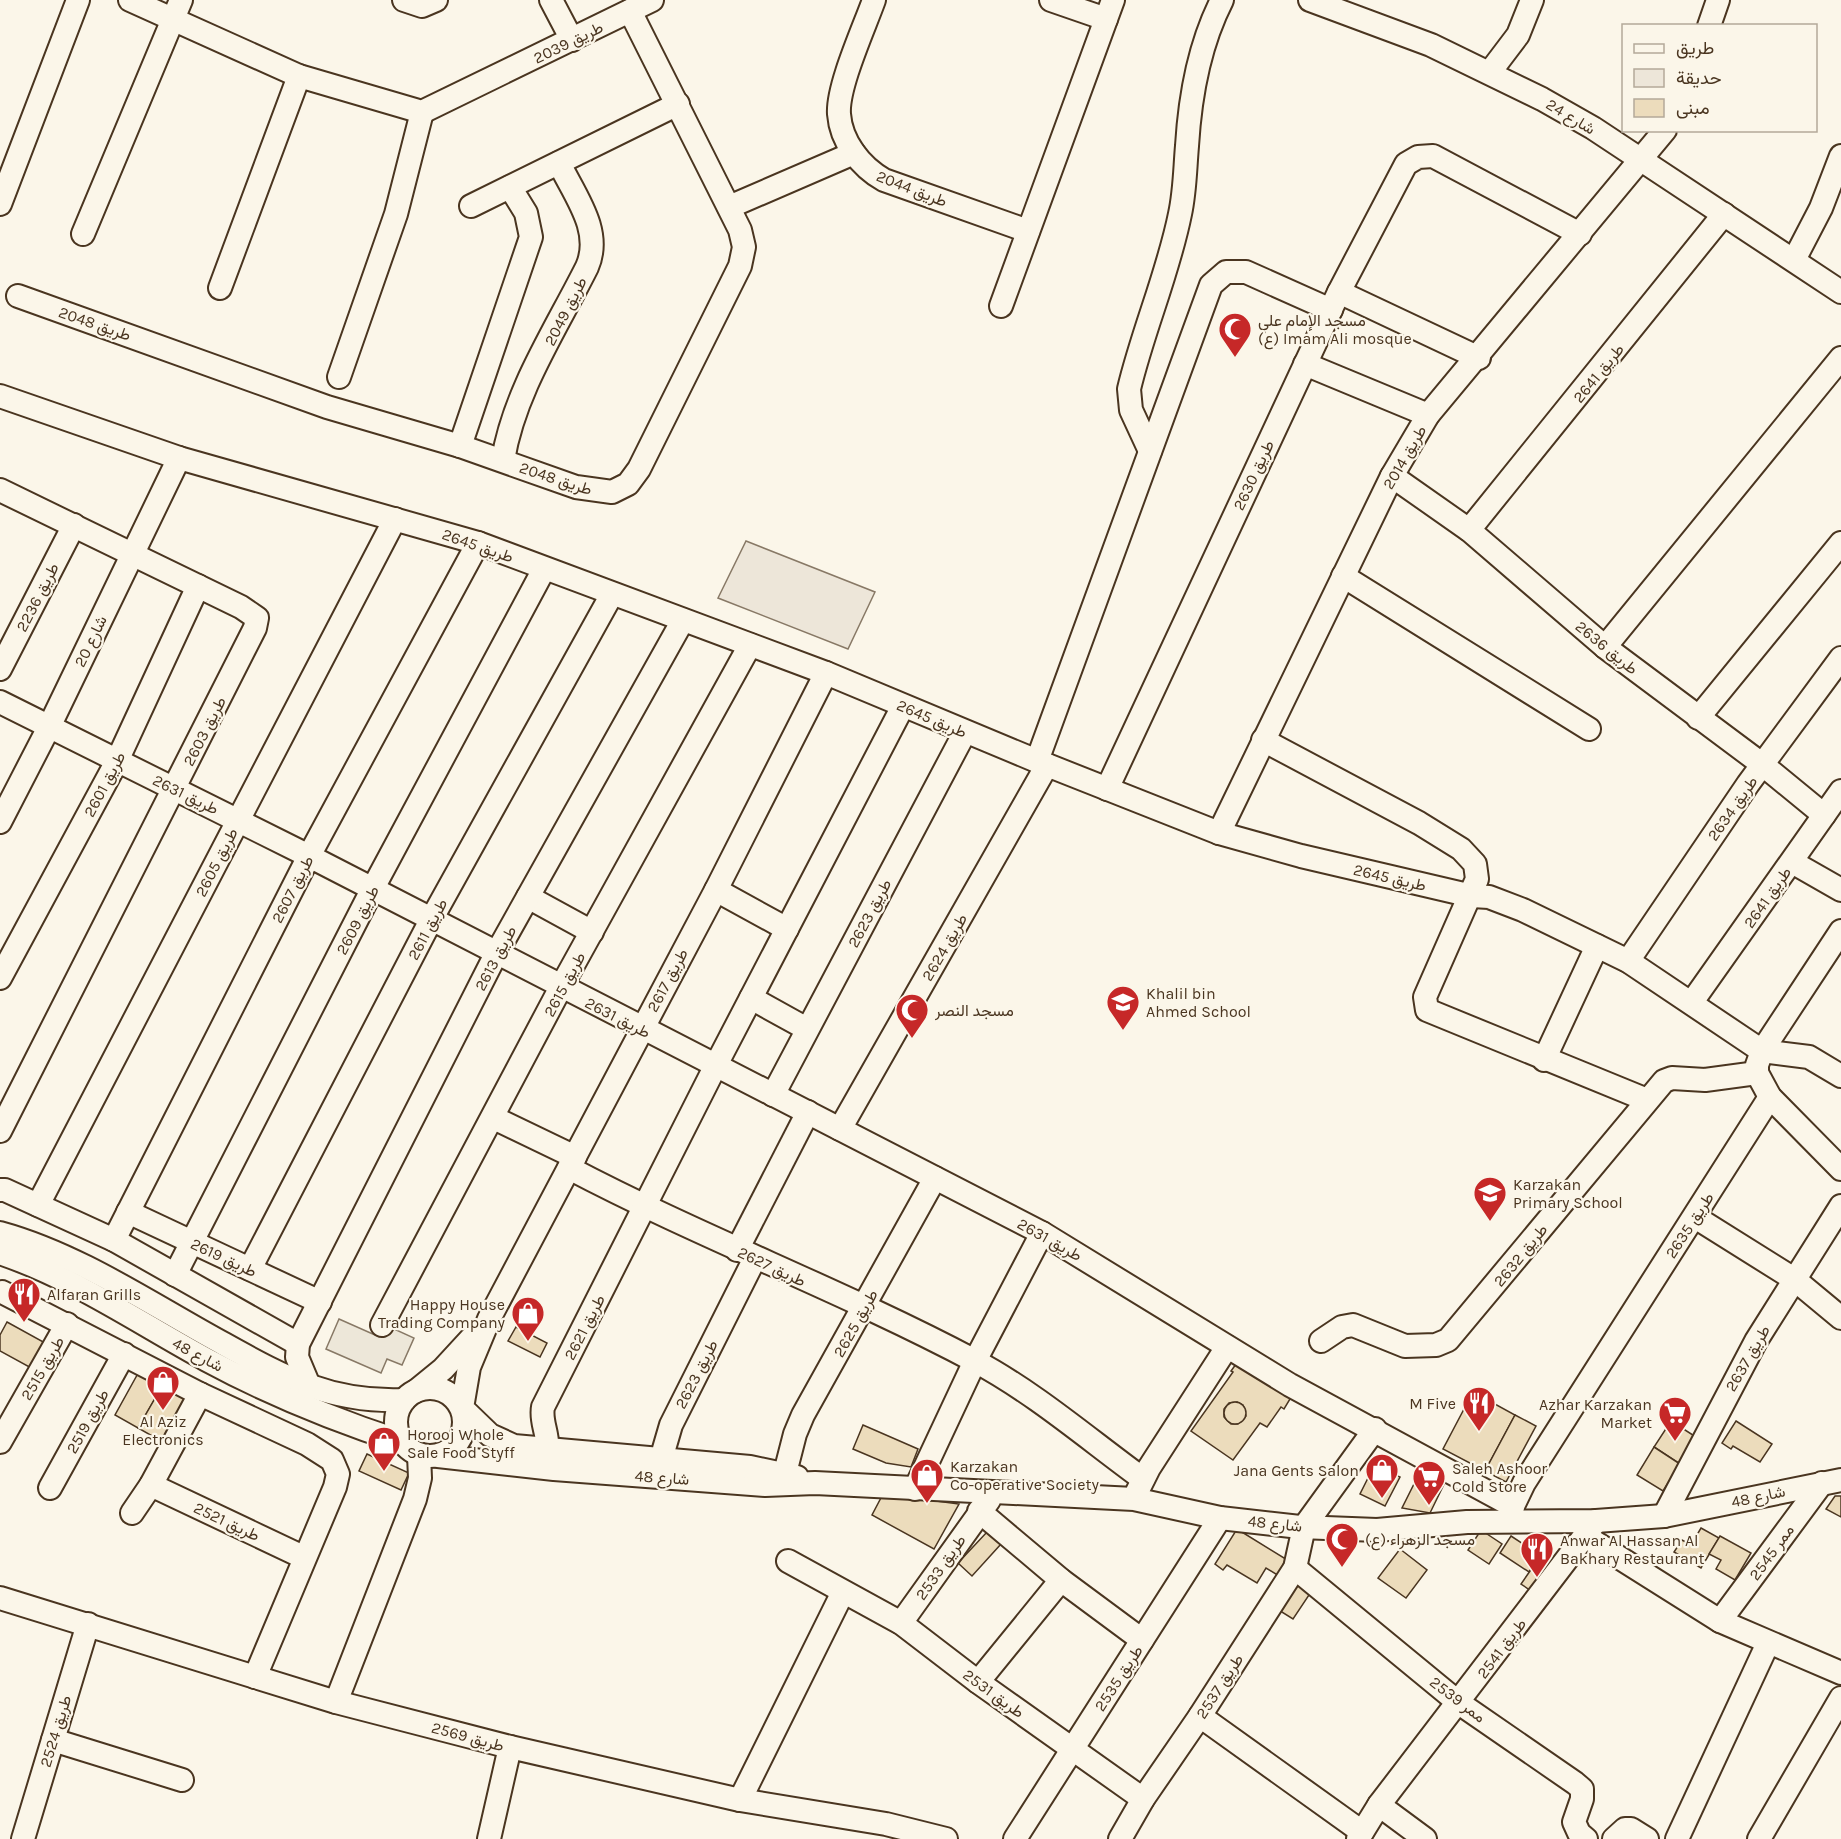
<svg xmlns="http://www.w3.org/2000/svg" width="1841" height="1839" font-family="Karla,Vazirmatn,sans-serif">
	<rect width="100%" height="100%" fill="#fbf6e9"/>
	<path fill="#ede6d9" stroke="#887966" stroke-width="1.5" d="M746,541l129,51 -27,57 -130,-51z"/>
	<path fill="#ede7d9" stroke="#887966" stroke-width="1.5" d="M339,1319l36,16 6,-12 33,15 -12,27 -15,-6 -6,14 -55,-24z"/>
	<g fill="#ecdcbc" stroke="#4a3520" stroke-width="1.5" fill-rule="evenodd">
		<path d="M7,1322l40,22 -14,25 -33,-18v-16z"/>
		<path d="M516,1327l31,16 -7,14 -32,-16z"/>
		<path d="M1239,1360l57,29 -12,20 -3,-2 -14,20 -7,-4 -27,37 -42,-29 42,-59 -2,-1zM1237,1402l6,3 3,11 -8,8h-7l-7,-7v-8l5,-6z"/>
		<path d="M141,1368l24,13 -27,47 -23,-13z"/>
		<path d="M165,1381l23,13 -27,47 -23,-13z"/>
		<path d="M1473,1392l42,23 -30,56 -42,-22z"/>
		<circle cx="1235" cy="1413" r="11"/>
		<path d="M1515,1415l21,11 -30,56 -21,-11z"/>
		<path d="M1671,1421l25,16 -16,27 -26,-17z"/>
		<path d="M1736,1421l36,23 -12,18 -27,-16 -2,3 -9,-6z"/>
		<path d="M863,1425l55,24 -7,18 -25,-4 -33,-14z"/>
		<path d="M1654,1447l26,17 -17,27 -26,-16z"/>
		<path d="M367,1454l42,19 -8,17 -42,-19z"/>
		<path d="M1423,1466l24,12 -17,35 -28,-5z"/>
		<path d="M1386,1470l14,7 -15,29 -25,-12 9,-18 11,7z"/>
		<path d="M883,1494l76,10 -25,45 -62,-34z"/>
		<path d="M1835,1496h6v21l-15,-8z"/>
		<path d="M1701,1528l18,10 -18,30 -27,-16 8,-12 9,5z"/>
		<path d="M1237,1529l52,32 -10,15 -13,-8 -9,15 -30,-18 -4,5 -8,-6z"/>
		<path d="M1481,1530l21,14 -13,20 -21,-14z"/>
		<path d="M987,1532l14,12 -29,32 -14,-13z"/>
		<path d="M1511,1536l29,19 -11,17 -29,-19z"/>
		<path d="M1720,1536l31,17 -16,27 -19,-11 5,-9 -12,-6z"/>
		<path d="M1400,1549l27,21 -21,28 -28,-20z"/>
		<path d="M1537,1561l16,11 -16,23 -16,-11z"/>
		<path d="M1297,1579l16,10 -20,30 -16,-10z"/>
	</g>
	<g fill="none" stroke-linecap="round" stroke-linejoin="round">
		<defs>
			<g id="minor">
				<path d="M130,0l169,76 123,36 230,-112"/>
				<path d="M404,0l18,6 14,-6"/>
				<path d="M551,0l21,40"/>
				<path d="M874,0c-10,28 -37,87 -35,114 2,28 22,53 45,66l144,51"/>
				<path d="M1051,0l55,19"/>
				<path d="M1310,0l121,45 111,54 51,29 248,164"/>
				<path d="M1709,26l9,-26"/>
				<path d="M1490,72l28,-37 14,-35"/>
				<path d="M0,204l78,-204"/>
				<path d="M471,206l207,-102"/>
				<path d="M729,207l125,-54"/>
				<path d="M83,234l98,-234"/>
				<path d="M1794,260l27,-52 20,-52"/>
				<path d="M220,288l79,-212"/>
				<path d="M1339,292l140,66"/>
				<path d="M18,296l309,111 133,39 116,41 36,5 16,-8 11,-15 101,-203 4,-19 -4,-17 -110,-219"/>
				<path d="M1001,306l112,-306"/>
				<path d="M1305,364l123,51"/>
				<path d="M339,377l57,-163 26,-102"/>
				<path d="M0,396l179,62 299,85 348,130 211,88 182,72 82,23 171,40 17,1 34,13 105,51 134,90 47,6 32,19"/>
				<path d="M460,446l71,-209 -5,-24 -16,-26"/>
				<path d="M1150,451l-19,-41 -2,-21c14,-59 39,-115 51,-175 5,-23 5,-45 7,-68 3,-50 12,-101 35,-146"/>
				<path d="M503,460c11,-68 53,-131 84,-193 16,-36 -12,-71 -28,-104"/>
				<path d="M1392,476l77,54 136,117 158,118 61,50"/>
				<path d="M0,490l241,117 16,11 -2,10 -255,503"/>
				<path d="M1469,530l255,-316"/>
				<path d="M1343,576l246,153"/>
				<path d="M1605,647l236,-289"/>
				<path d="M0,669l74,-144"/>
				<path d="M0,702l309,154 733,377 248,152 223,121"/>
				<path d="M1698,718l143,-175"/>
				<path d="M1263,740l156,83 42,26 14,15 2,15 -52,118 2,13 220,90"/>
				<path d="M1037,761l174,-476 15,-13h20l85,38"/>
				<path d="M1107,789l232,-497 67,-128 12,-7 15,-1 147,78"/>
				<path d="M0,822l49,-95 130,-269"/>
				<path d="M1219,833l173,-357 36,-61 237,-285"/>
				<path d="M1792,862l49,28"/>
				<path d="M716,890l71,39"/>
				<path d="M528,897l64,35"/>
				<path d="M1841,931l-79,120 -5,14v8l13,24 71,72"/>
				<path d="M1628,961l120,-177 93,-126"/>
				<path d="M0,978l117,-217 81,-175"/>
				<path d="M751,998l56,31"/>
				<path d="M1692,1002l149,-211"/>
				<path d="M1544,1060l53,-114"/>
				<path d="M773,1095l192,-363"/>
				<path d="M494,1118l81,39"/>
				<path d="M840,1129l207,-364"/>
				<path d="M569,1168c133,70 274,123 406,193 60,32 113,78 168,118"/>
				<path d="M0,1190h5l109,50 184,104"/>
				<path d="M38,1205l357,-686"/>
				<path d="M128,1212l192,90"/>
				<path d="M1695,1217l99,62 47,39"/>
				<path d="M0,1233c80,22 152,72 224,111 61,34 108,59 180,56"/>
				<path d="M114,1240l195,-384 169,-313"/>
				<path d="M737,1250l71,-138"/>
				<path d="M0,1253c74,25 139,70 207,107 63,34 127,60 195,82"/>
				<path d="M250,1269l181,-349 181,-326"/>
				<path d="M175,1275l197,-385 172,-321"/>
				<path d="M2,1292l198,102 107,50 25,16 6,14 -3,13 -80,190"/>
				<path d="M382,1325l179,-338 189,-342"/>
				<path d="M1321,1341l21,-14 11,-2 52,21 31,-1 12,-5 216,-259 8,-3 33,2 52,-7"/>
				<circle cx="430" cy="1422" r="34"/>
				<path d="M310,1388l-13,-31 1,-13 198,-390 187,-334"/>
				<path d="M416,1391l27,-22 35,-38"/>
				<path d="M0,1442l67,-118"/>
				<path d="M547,1450c2,-16 -7,-28 -4,-43l172,-340 188,-361"/>
				<path d="M438,1456l116,13 211,16 50,-2 319,16 86,19 80,9 77,3 90,-8 129,-1 68,-5 177,-36"/>
				<path d="M666,1461l-2,-12 7,-24 84,-167"/>
				<path d="M785,1473l10,-39 8,-19 132,-237"/>
				<path d="M797,1477l-47,-10 -236,-21 -24,-11 -28,-27 7,-41 20,-48 227,-429 110,-217"/>
				<path d="M151,1485l152,72"/>
				<path d="M50,1488l74,-134"/>
				<path d="M915,1489l60,-128 67,-128"/>
				<path d="M1137,1492l12,-24 78,-121"/>
				<path d="M979,1511l82,69 81,60"/>
				<path d="M132,1513l19,-28 49,-91"/>
				<path d="M1664,1516l92,-175 85,-135"/>
				<path d="M1511,1519l2,-13 11,-23 246,-386"/>
				<path d="M1585,1536l135,85 121,52"/>
				<path d="M788,1561l113,62 77,59 165,117"/>
				<path d="M1295,1568l164,135 116,80 7,6v10l-8,23 5,11 7,6"/>
				<path d="M0,1598l336,104 174,45 230,53 146,24 60,15"/>
				<path d="M1720,1621l102,-138"/>
				<path d="M901,1623l88,-123"/>
				<path d="M978,1682l83,-102"/>
				<path d="M336,1702l79,-203 5,-21 -1,-23"/>
				<path d="M1200,1716l162,116"/>
				<path d="M53,1740l129,40"/>
				<path d="M740,1800l103,-208"/>
				<path d="M1379,1805l46,34"/>
				<path d="M23,1839l65,-215"/>
				<path d="M489,1839l21,-92"/>
				<path d="M1015,1839l205,-321"/>
				<path d="M1120,1839l23,-40 57,-83 95,-148 9,-41 71,-98"/>
				<path d="M1358,1839l21,-34 217,-284"/>
				<path d="M1614,1839l11,-10h6l16,10"/>
				<path d="M1677,1839l91,-196"/>
				<path d="M1759,1839l82,-141"/>
			</g>
		</defs>
		<use href="#minor" stroke="#4a3520" stroke-width="26"/>
		<use href="#minor" stroke="#fbf6e9" stroke-width="22"/>
	</g>
	<defs>
		<symbol id="mosque-pin" viewBox="-11 -11 22 30"><path d="M0 17L-7.5 6A9.5 9.5 0 1 1 7.5 6Z" fill="#c62828" stroke="#fbf6e9"/><path d="M3.5-4.9A6 6 0 1 0 3.5 4.9A5 5 0 1 1 3.5-4.9Z" fill="#fff"/></symbol>
		<symbol id="school-pin" viewBox="-11 -11 22 30"><path d="M0 17L-7.5 6A9.5 9.5 0 1 1 7.5 6Z" fill="#c62828" stroke="#fbf6e9"/><path d="M0-5L7-2L0 1L-7-2ZM-4 1L0 2.5L4 1V4Q0 6-4 4Z" fill="#fff"/></symbol>
		<symbol id="restaurant-pin" viewBox="-11 -11 22 30"><path d="M0 17L-7.5 6A9.5 9.5 0 1 1 7.5 6Z" fill="#c62828" stroke="#fbf6e9"/><path d="M-5-6h1v4h1v-4h1v4h1v-4h1v5L-1.5 .5V6h-2V.5L-5-1ZM5-6V6H3V1.5H1.5Q1.5-4 5-6Z" fill="#fff"/></symbol>
		<symbol id="shop-pin" viewBox="-11 -11 22 30"><path d="M0 17L-7.5 6A9.5 9.5 0 1 1 7.5 6Z" fill="#c62828" stroke="#fbf6e9"/><path d="M-5-2.5h2.3a2.7 3.5 0 0 1 5.4 0H5L5.5 6h-11ZM-1.5-2.5h3a1.5 2.3 0 0 0-3 0Z" fill="#fff"/></symbol>
		<symbol id="supermarket-pin" viewBox="-11 -11 22 30"><path d="M0 17L-7.5 6A9.5 9.5 0 1 1 7.5 6Z" fill="#c62828" stroke="#fbf6e9"/><path d="M-6-5.5h2.5l.6 2H6L4.5 2H-2.5L-4.4-4H-6ZM-1.5 3.2a1.3 1.3 0 1 0 .1 0ZM3 3.2a1.3 1.3 0 1 0 .1 0Z" fill="#fff"/></symbol>
	</defs>
	<g fill-rule="evenodd">
		<use href="#mosque-pin" x="1216" y="310" width="38" height="52"/>
		<use href="#school-pin" x="1104" y="983" width="38" height="52"/>
		<use href="#mosque-pin" x="893" y="991" width="38" height="52"/>
		<use href="#school-pin" x="1471" y="1174" width="38" height="52"/>
		<use href="#restaurant-pin" x="5" y="1275" width="38" height="52"/>
		<use href="#shop-pin" x="509" y="1294" width="38" height="52"/>
		<use href="#shop-pin" x="144" y="1363" width="38" height="52"/>
		<use href="#restaurant-pin" x="1460" y="1384" width="38" height="52"/>
		<use href="#supermarket-pin" x="1656" y="1394" width="38" height="52"/>
		<use href="#shop-pin" x="365" y="1424" width="38" height="52"/>
		<use href="#shop-pin" x="1363" y="1451" width="38" height="52"/>
		<use href="#shop-pin" x="908" y="1456" width="38" height="52"/>
		<use href="#supermarket-pin" x="1410" y="1458" width="38" height="52"/>
		<use href="#mosque-pin" x="1323" y="1520" width="38" height="52"/>
		<use href="#restaurant-pin" x="1518" y="1530" width="38" height="52"/>
	</g>
	<g text-anchor="middle" stroke-width="4.5" stroke-linejoin="round" paint-order="stroke">
		<g font-size="16" fill="#4a3520" stroke="#fbf6e9">
			<text transform="translate(568 42) rotate(-26)" y="6">طريق 2039</text>
			<text transform="translate(1571 116) rotate(31)" y="6">شارع 24</text>
			<text transform="translate(912 188) rotate(21)" y="6">طريق 2044</text>
			<text transform="translate(565 311) rotate(-63)" y="6">طريق 2049</text>
			<text transform="translate(95 323) rotate(19)" y="6">طريق 2048</text>
			<text transform="translate(1598 373) rotate(-51)" y="6">طريق 2641</text>
			<text transform="translate(1404 457) rotate(-60)" y="6">طريق 2014</text>
			<text transform="translate(1253 475) rotate(-65)" y="6">طريق 2630</text>
			<text transform="translate(556 478) rotate(18)" y="6">طريق 2048</text>
			<text transform="translate(478 545) rotate(19)" y="6">طريق 2645</text>
			<text transform="translate(37 597) rotate(-63)" y="6">طريق 2236</text>
			<text transform="translate(90 641) rotate(-64)" y="6">شارع 20</text>
			<text transform="translate(1607 647) rotate(39)" y="6">طريق 2636</text>
			<text transform="translate(932 718) rotate(23)" y="6">طريق 2645</text>
			<text transform="translate(204 731) rotate(-63)" y="6">طريق 2603</text>
			<text transform="translate(104 784) rotate(-62)" y="6">طريق 2601</text>
			<text transform="translate(186 794) rotate(26)" y="6">طريق 2631</text>
			<text transform="translate(1732 808) rotate(-55)" y="6">طريق 2634</text>
			<text transform="translate(216 862) rotate(-63)" y="6">طريق 2605</text>
			<text transform="translate(1390 877) rotate(13)" y="6">طريق 2645</text>
			<text transform="translate(292 889) rotate(-63)" y="6">طريق 2607</text>
			<text transform="translate(1767 897) rotate(-55)" y="6">طريق 2641</text>
			<text transform="translate(869 913) rotate(-62)" y="6">طريق 2623</text>
			<text transform="translate(357 920) rotate(-63)" y="6">طريق 2609</text>
			<text transform="translate(427 929) rotate(-62)" y="6">طريق 2611</text>
			<text transform="translate(944 947) rotate(-60)" y="6">طريق 2624</text>
			<text transform="translate(495 958) rotate(-62)" y="6">طريق 2613</text>
			<text transform="translate(667 980) rotate(-62)" y="6">طريق 2617</text>
			<text transform="translate(564 984) rotate(-62)" y="6">طريق 2615</text>
			<text transform="translate(618 1017) rotate(27)" y="6">طريق 2631</text>
			<text transform="translate(1689 1225) rotate(-57)" y="6">طريق 2635</text>
			<text transform="translate(1050 1239) rotate(29)" y="6">طريق 2631</text>
			<text transform="translate(1520 1255) rotate(-51)" y="6">طريق 2632</text>
			<text transform="translate(224 1257) rotate(25)" y="6">طريق 2619</text>
			<text transform="translate(772 1266) rotate(25)" y="6">طريق 2627</text>
			<text transform="translate(855 1323) rotate(-61)" y="6">طريق 2625</text>
			<text transform="translate(584 1327) rotate(-63)" y="6">طريق 2621</text>
			<text transform="translate(198 1354) rotate(28)" y="6">شارع 48</text>
			<text transform="translate(1747 1358) rotate(-60)" y="6">طريق 2637</text>
			<text transform="translate(42 1368) rotate(-60)" y="6">طريق 2515</text>
			<text transform="translate(696 1374) rotate(-63)" y="6">طريق 2623</text>
			<text transform="translate(87 1421) rotate(-61)" y="6">طريق 2519</text>
			<text transform="translate(662 1477) rotate(4)" y="6">شارع 48</text>
			<text transform="translate(1758 1496) rotate(-12)" y="6">شارع 48</text>
			<text transform="translate(227 1521) rotate(25)" y="6">طريق 2521</text>
			<text transform="translate(1275 1523) rotate(6)" y="6">شارع 48</text>
			<text transform="translate(1771 1552) rotate(-54)" y="6">ممر 2545</text>
			<text transform="translate(940 1567) rotate(-55)" y="6">طريق 2533</text>
			<text transform="translate(1501 1648) rotate(-53)" y="6">طريق 2541</text>
			<text transform="translate(1118 1678) rotate(-57)" y="6">طريق 2535</text>
			<text transform="translate(1219 1686) rotate(-57)" y="6">طريق 2537</text>
			<text transform="translate(994 1693) rotate(36)" y="6">طريق 2531</text>
			<text transform="translate(1458 1699) rotate(37)" y="6">ممر 2539</text>
			<text transform="translate(55 1731) rotate(-73)" y="6">طريق 2524</text>
			<text transform="translate(468 1736) rotate(15)" y="6">طريق 2569</text>
		</g>
		<g font-size="16" fill="#4a3520" stroke="#fbf6e9" text-anchor="start">
			<text x="1258" y="326">مسجد الإمام علي<tspan x="1258" dy="18">(ع) Imam Ali mosque</tspan></text>
			<text x="1146" y="999">Khalil bin<tspan x="1146" dy="18">Ahmed School</tspan></text>
			<text x="935" y="1016">مسجد النصر</text>
			<text x="1513" y="1190">Karzakan<tspan x="1513" dy="18">Primary School</tspan></text>
			<text x="47" y="1300">Alfaran Grills</text>
			<text x="505" y="1310" text-anchor="end">Happy House<tspan x="505" dy="18">Trading Company</tspan></text>
			<text x="1456" y="1409" text-anchor="end">M Five</text>
			<text x="1652" y="1410" text-anchor="end">Azhar Karzakan<tspan x="1652" dy="18">Market</tspan></text>
			<text x="163" y="1427" text-anchor="middle">Al Aziz<tspan x="163" dy="18">Electronics</tspan></text>
			<text x="407" y="1440">Horooj Whole<tspan x="407" dy="18">Sale Food Styff</tspan></text>
			<text x="950" y="1472">Karzakan<tspan x="950" dy="18">Co-operative Society</tspan></text>
			<text x="1452" y="1474">Saleh Ashoor<tspan x="1452" dy="18">Cold Store</tspan></text>
			<text x="1359" y="1476" text-anchor="end">Jana Gents Salon</text>
			<text x="1365" y="1545">مسجد الزهراء (ع)</text>
			<text x="1560" y="1546">Anwar Al Hassan Al<tspan x="1560" dy="18">Bakhary Restaurant</tspan></text>
		</g>
	</g>
	<rect x="1622" y="24" width="195" height="108" fill="#fbf6e9" stroke="#b4a999" stroke-width="1.5"/>
	<rect x="1634" y="44" width="30" height="9" fill="#fbf6e9" stroke="#b4a999" stroke-width="1.5"/>
	<text x="1676" y="54" font-size="18" fill="#4a3520">طريق</text>
	<rect x="1634" y="69" width="30" height="18" fill="#ede6d9" stroke="#b4a999" stroke-width="1.5"/>
	<text x="1676" y="84" font-size="18" fill="#4a3520">حديقة</text>
	<rect x="1634" y="99" width="30" height="18" fill="#ecdcbc" stroke="#b4a999" stroke-width="1.5"/>
	<text x="1676" y="114" font-size="18" fill="#4a3520">مبنى</text>
</svg>
